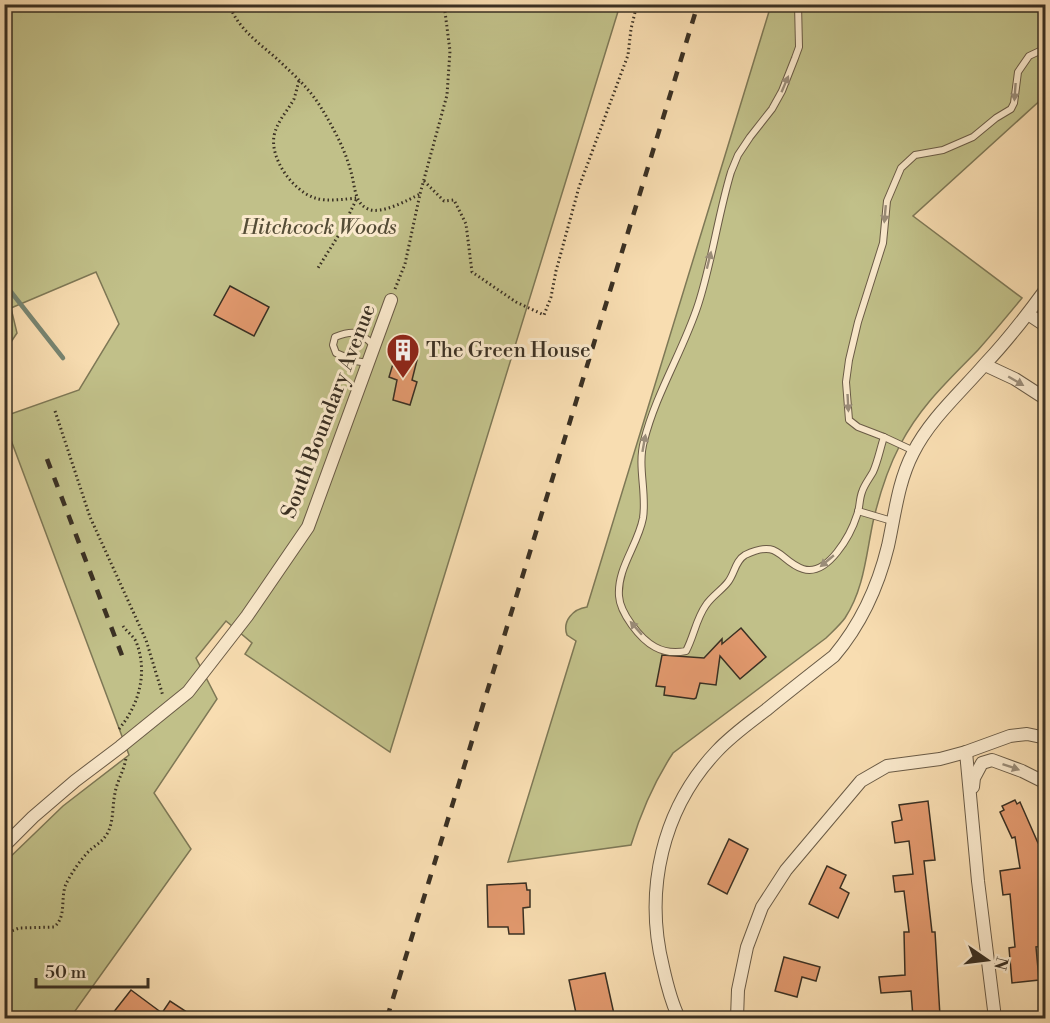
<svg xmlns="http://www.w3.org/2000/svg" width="1050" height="1023" font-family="'Libre Bodoni',serif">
	<rect width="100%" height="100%" fill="#f8ddb1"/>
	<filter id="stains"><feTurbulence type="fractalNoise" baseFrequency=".00333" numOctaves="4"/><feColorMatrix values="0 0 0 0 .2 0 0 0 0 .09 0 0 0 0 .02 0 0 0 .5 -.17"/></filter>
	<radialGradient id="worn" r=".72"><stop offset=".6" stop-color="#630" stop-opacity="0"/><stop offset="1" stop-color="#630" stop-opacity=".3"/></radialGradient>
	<g fill="#c1c089" stroke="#7e7856" stroke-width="1.5">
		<path d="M5,5h615l-230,747 -145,-98 7,-11 -26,-22 -30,37 21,41 -63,94 37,56 -121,169h-65v-156l58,-56 66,-51 -124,-331v-8l74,-26 40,-66 -23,-52 -85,36 6,25 -12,18z"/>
		<path d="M771,5h274v91l-132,120 109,82c-14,17 -29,35 -44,52 -30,31 -57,55 -78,95 -12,23 -21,51 -27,77 -7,33 -9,67 -28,96 -5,7 -13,14 -19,20l-153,115c-19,29 -32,59 -42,92l-123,17 68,-221 -9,-6c-5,-14 6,-26 20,-28z"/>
	</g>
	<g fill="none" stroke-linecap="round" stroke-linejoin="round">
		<path stroke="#778572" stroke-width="4.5" d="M4,283l59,75"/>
	</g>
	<g fill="#e2996e" stroke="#3a3023" stroke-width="1.5">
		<path d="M230,286l39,21 -15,29 -40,-21z"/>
		<path d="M396,354l21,6 -5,20 5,2 -7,23 -17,-5 4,-20 -8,-3z"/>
		<path d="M741,628l25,29 -26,22 -20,-23 -4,29 -16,-2 -4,15 -2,1 -30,-4 1,-8 -9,-1 6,-31 42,3 18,-19v5z"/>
		<path d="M1015,800l2,4 3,-2 18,41 8,5v13l-7,9 5,42h2v19l-5,1 2,14 -7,1 3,33 -27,3 -3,-35 6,-1 -5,-53 -7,1 -3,-24 20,-3 -5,-31 -3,1 -12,-26 4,-2 -2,-4z"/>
		<path d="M928,801l7,59 -11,1 8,71h3l5,84 -27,2 -2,-27 -30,2 -2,-16 26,-2 -1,-43h5l-5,-41 -9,1 -2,-16 20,-2 -4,-33 -14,2 -3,-21 10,-2 -3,-15z"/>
		<path d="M729,839l19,10 -21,45 -19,-10z"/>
		<path d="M827,866l19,9 -6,13 9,5 -11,25 -29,-14z"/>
		<path d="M526,883l1,7h3v17l-7,1 1,26h-15l-1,-7h-20l-1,-42z"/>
		<path d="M784,957l36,10 -4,14 -14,-4 -5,20 -22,-6z"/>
		<path d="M605,973l9,41 -20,4h-17l-8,-38z"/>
		<path d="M131,990l31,23 8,-12 26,17h-87z"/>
	</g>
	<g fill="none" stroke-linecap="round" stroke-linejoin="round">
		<defs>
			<g id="service">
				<path d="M798,4l1,43 -4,11 -13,33 -10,18 -22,28 -12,18 -7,17c-13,43 -19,90 -33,133 -15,46 -42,88 -54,136 -7,25 3,52 -1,77 -5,27 -26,50 -24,78 1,17 21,43 36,51 9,5 21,6 31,4 8,-15 10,-32 20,-46 6,-9 16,-15 22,-23 7,-9 7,-21 17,-27 35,-17 34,6 58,14 25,8 48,-35 54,-54 3,-7 2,-15 5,-23 2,-7 7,-13 11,-20 5,-11 7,-23 11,-35l-26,-10 -9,-7 -3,-38 3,-22 9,-38 25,-79 4,-42 14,-33 14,-13 28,-5 30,-13 23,-19 15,-9 3,-6 4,-31 11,-16 17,-8"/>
				<path d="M368,363l-13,-2 -19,-8 -3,-8 2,-8c18,-7 25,-6 38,8"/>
				<path d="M884,437l30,14"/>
				<path d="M858,511l34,10"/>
			</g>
			<g id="minor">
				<path d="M1028,314l18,12"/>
				<path d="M985,365l30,14 31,20"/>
				<path d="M966,752l12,129 17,137"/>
				<path d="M973,787l1,-9 8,-15 10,-3 30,11 24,12"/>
				<path d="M4,846l29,-29 42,-36 45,-34 68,-55 59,-76 61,-89 83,-227"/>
				<path d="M679,1018c-8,-16 -12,-33 -16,-51 -19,-77 -1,-158 54,-216 15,-16 32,-28 49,-41 22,-18 45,-36 68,-54 27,-32 44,-69 54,-110 7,-32 10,-64 25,-93 17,-34 47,-60 72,-89 22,-23 42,-49 61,-75"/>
				<path d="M737,1018l1,-28 9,-43 15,-40 24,-37 75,-89 26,-15 53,-7 26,-7 44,-16 17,-2 19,4"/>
			</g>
		</defs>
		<use href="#service" stroke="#6a5b46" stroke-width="8"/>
		<use href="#minor" stroke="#6a5b46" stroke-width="14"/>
		<g stroke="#3a3023" stroke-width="3" stroke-dasharray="1.5 3" stroke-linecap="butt">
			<path d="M229,4c9,25 29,38 48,55 15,14 32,29 43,47 13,21 25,43 31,66 4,13 3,31 17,37 13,6 40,-9 52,-15"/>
			<path d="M299,81c-2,6 -3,12 -5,18 -7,13 -17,22 -20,37 -4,23 19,55 41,62 12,4 30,1 42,0l-17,35 -22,35"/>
			<path d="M424,181l20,20 10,-1 12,24 6,48 44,30 28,13 7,-18 5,-26 23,-84 49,-132 3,-26 6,-25"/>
			<path d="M395,289l10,-25 15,-70 27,-99 3,-44 -6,-47"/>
			<path d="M55,411l35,106 56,123 17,56"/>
			<path d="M119,729c19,-23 29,-54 18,-85 -2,-7 -10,-12 -14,-18"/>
			<path d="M4,934l15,-6 35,-1c13,-10 6,-29 12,-43 6,-12 15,-25 24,-34 6,-5 13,-9 17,-16 7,-12 5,-27 8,-41 2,-12 9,-22 11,-35"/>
		</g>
		<use href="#service" stroke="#fae9cc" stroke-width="6"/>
		<use href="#minor" stroke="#fae9cc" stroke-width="12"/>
		<g stroke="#3a3023" stroke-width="4.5" stroke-dasharray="10 10" stroke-linecap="butt">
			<path d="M47,459l76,199"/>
			<path d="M387,1018l311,-1014"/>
		</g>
	</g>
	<defs><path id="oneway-solid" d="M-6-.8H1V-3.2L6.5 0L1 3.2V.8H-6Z" transform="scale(1.5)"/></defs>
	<g fill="#9a8c78">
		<use href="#oneway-solid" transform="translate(785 84) rotate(-67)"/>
		<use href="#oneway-solid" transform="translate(1015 92) rotate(94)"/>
		<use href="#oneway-solid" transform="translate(885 214) rotate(95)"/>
		<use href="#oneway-solid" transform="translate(709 260) rotate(-76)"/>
		<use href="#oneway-solid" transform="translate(1016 381) rotate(30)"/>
		<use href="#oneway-solid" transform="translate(848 403) rotate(87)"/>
		<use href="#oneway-solid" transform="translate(644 443) rotate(-80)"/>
		<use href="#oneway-solid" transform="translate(827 561) rotate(140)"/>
		<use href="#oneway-solid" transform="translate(636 628) rotate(-131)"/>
		<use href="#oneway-solid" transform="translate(1011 767) rotate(19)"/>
	</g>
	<defs>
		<symbol id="building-pin" viewBox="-11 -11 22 30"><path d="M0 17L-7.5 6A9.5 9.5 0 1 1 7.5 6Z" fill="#8f2418" stroke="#fae9cc"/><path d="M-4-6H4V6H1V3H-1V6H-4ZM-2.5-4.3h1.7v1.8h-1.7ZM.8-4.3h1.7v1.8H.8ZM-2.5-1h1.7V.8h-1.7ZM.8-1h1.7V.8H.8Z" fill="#fff"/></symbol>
	</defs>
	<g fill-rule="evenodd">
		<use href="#building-pin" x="384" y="331" width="38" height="52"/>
	</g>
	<g text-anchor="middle" stroke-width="6" stroke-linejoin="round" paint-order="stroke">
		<g font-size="21" font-style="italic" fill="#554d37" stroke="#fae9cc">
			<text x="319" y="234">Hitchcock Woods</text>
		</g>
		<g font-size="21" fill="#3a3023" stroke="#fae9cc" text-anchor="start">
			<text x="426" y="357">The Green House</text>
		</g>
		<g font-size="21" fill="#3a3023" stroke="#fae9cc">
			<text transform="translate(328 411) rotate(-69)" y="7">South Boundary Avenue</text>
		</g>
	</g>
	<rect width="1050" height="1023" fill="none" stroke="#f8ddb1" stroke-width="24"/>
	<rect x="6" y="6" width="1038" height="1011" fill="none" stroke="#3a3023" stroke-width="3"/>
	<rect x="12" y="12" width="1026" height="999" fill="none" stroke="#3a3023" stroke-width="1.5"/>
	<g transform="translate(987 960) rotate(104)" stroke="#fae9cc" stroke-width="4.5" paint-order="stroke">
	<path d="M0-4.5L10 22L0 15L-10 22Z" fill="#3a3023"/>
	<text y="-9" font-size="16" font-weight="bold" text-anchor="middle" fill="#3a3023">N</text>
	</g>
	<path d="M36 978v9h112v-9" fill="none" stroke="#3a3023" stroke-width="3"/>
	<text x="45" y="978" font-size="18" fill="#3a3023" stroke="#fae9cc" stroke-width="4.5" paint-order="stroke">50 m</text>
	<rect width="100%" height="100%" filter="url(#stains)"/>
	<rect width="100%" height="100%" fill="url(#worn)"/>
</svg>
